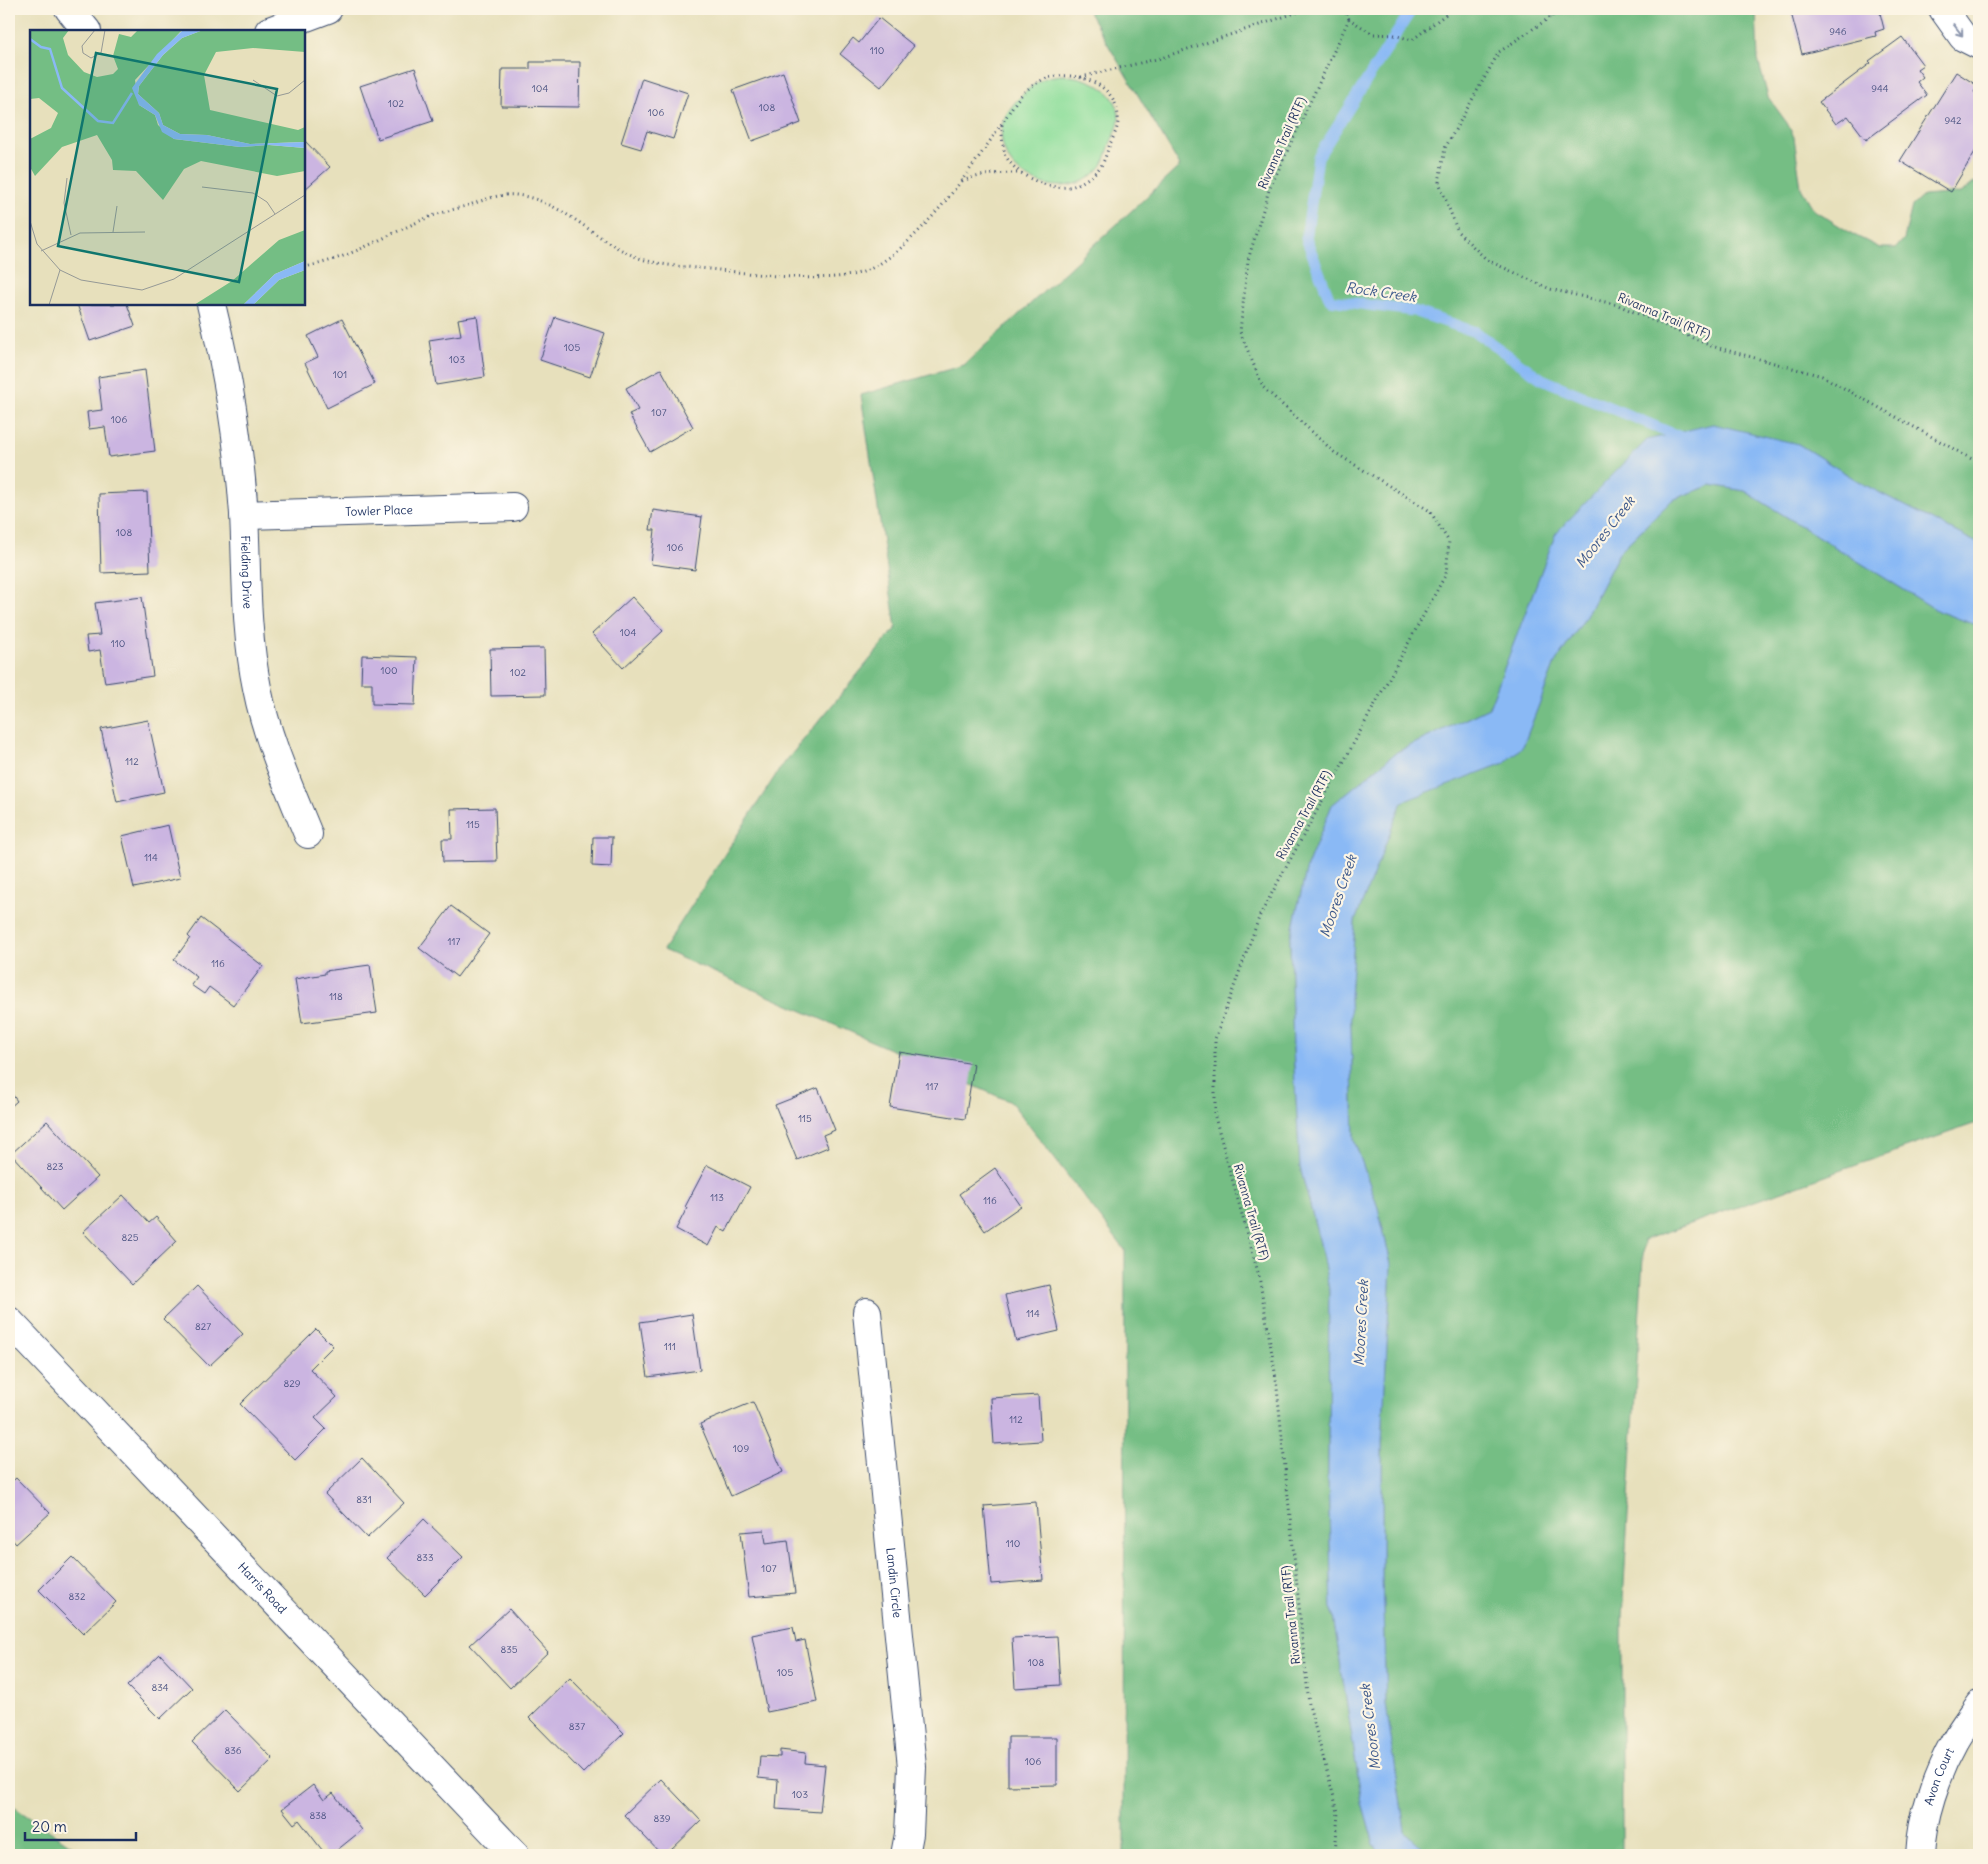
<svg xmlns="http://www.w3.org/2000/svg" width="1988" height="1864" font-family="Delius,sans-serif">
	<rect width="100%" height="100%" fill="#fcf5e5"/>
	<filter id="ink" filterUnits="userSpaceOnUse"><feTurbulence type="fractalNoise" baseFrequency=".02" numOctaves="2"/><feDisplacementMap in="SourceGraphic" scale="10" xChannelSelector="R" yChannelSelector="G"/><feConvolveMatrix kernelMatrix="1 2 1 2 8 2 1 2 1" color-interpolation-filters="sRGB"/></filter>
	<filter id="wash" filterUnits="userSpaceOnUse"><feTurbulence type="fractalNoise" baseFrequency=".0096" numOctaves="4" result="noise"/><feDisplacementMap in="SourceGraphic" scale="20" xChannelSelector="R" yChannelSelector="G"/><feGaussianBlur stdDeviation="1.12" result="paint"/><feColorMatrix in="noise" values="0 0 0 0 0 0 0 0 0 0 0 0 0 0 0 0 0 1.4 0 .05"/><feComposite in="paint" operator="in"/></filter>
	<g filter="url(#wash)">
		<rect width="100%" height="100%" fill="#e7e0bc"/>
		<path fill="#91df9d" stroke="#56877e" d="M1062,75c24,2 57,13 57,44 0,8 -6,17 -9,25 -2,6 -4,15 -8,21 -19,27 -57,26 -81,8 -14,-10 -22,-30 -19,-47 2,-16 27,-40 41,-47 6,-3 13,-3 19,-4z"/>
		<g fill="#74be84" stroke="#487671">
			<path d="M1087,9h669l2,51 10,37 19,26 7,14 7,51 13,22 40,25 26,13h16l8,-9 8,-33 11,-10 38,-3 18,-14v365l-118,-61 -63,-39 -242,89 -67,175 -92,44 -65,53 -25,62 -17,73 3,108 7,119 20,76 9,46 -1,186 4,134 30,193 12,42 8,11h-258l1,-605 -114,-148 -348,-152 118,-183 115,-139 -35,-233 103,-30 216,-199z"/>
			<path d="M1711,485l34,6 193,120 41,15v496l-335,118 -22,378v237h-192l-25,-24 -19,-126 -4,-128v-135l9,-178 -13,-56 -24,-68 -4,-143 5,-76 47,-120 102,-38 19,-17 32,-83 30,-45 35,-67 52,-51z"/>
			<path d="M9,1804l77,51h-77z"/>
		</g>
		<path fill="#8ab9f5" stroke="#5274aa" d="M1713,424l85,20 63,39 118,61v82l-41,-15 -193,-120 -34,-6 -39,15 -52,51 -35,67 -30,45 -32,83 -19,17 -102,39 -47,119 -5,76 4,143 24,68 13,56 -9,178v135l4,128 19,126 25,24h-48l-8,-11 -12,-42 -30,-193 -4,-134 1,-186 -9,-46 -20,-76 -7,-119 -3,-108 17,-73 25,-62 65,-53 92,-44 67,-175 91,-93z"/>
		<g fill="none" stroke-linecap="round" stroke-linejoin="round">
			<path stroke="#8ab9f5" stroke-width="11" d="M1412,9l-94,148 -12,81 24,62 84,11 61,21 67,47 146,61"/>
		</g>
		<g id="blocks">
			<g fill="#cbb5e1">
				<path d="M1790,9h89l5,20 -9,3 1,4 -74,18z"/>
				<path d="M879,18l35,28 -33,41 -41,-33 13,-16 6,5z"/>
				<path d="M1902,37l21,28 -6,4 6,8 -6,5 10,13 -61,45 -18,-24 -12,8 -17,-22 52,-39 -2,-2z"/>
				<path d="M530,62h50l-1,45 -78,-1 1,-37h28z"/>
				<path d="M415,68l18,53 -55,18 -18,-53z"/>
				<path d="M783,72l18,51 -49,18 -19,-51z"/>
				<path d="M1956,72l22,14 -4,6 5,3v50l-28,47 -51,-31z"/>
				<path d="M642,78l46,15 -15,46 -26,-8 -6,18 -20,-6z"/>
				<path d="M304,140l26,27 -26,23z"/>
				<path d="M77,304h50l8,22 -45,15z"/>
				<path d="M477,316l8,61 -49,8 -7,-45 32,-5 -3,-16z"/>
				<path d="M555,317l50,16 -15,44 -50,-17z"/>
				<path d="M342,319l33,65 -48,24 -22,-45 13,-6 -10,-21z"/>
				<path d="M661,369l32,58 -43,25 -21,-38 9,-4 -12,-22z"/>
				<path d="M145,370l10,81 -46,6 -4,-30 -16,2 -2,-17 15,-2 -4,-33z"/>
				<path d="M147,492l3,79 -49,2 -2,-79z"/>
				<path d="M653,510l49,7 -7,53 -44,-6 4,-34h-5z"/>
				<path d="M142,597l11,79 -48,7 -5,-33 -12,2 -2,-16 14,-1 -5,-32z"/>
				<path d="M632,597l31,34 -40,37 -31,-34z"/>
				<path d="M544,648l1,47 -54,1 -1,-47z"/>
				<path d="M362,655l55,2 -2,48 -43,-1v-21h-11z"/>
				<path d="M148,720l16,72 -47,10 -16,-73z"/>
				<path d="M495,808l2,53 -54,1 -1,-23h10l-1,-30z"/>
				<path d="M168,825l12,53 -46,10 -12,-52z"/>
				<path d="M593,837h19l-1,30 -19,-1z"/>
				<path d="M451,906l38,28 -32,43 -38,-29z"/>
				<path d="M201,918l62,48 -30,39 -24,-18 -5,7 -13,-9 6,-8 -23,-17 16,-22 -2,-2z"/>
				<path d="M370,965l7,48 -75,10 -7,-44 30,-5v-3z"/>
				<path d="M899,1052l75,12 -9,55 -75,-12z"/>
				<path d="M818,1088l17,42 -12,5 5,12 -31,13 -22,-55z"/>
				<path d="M9,1090l8,11 -8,7z"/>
				<path d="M47,1121l51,56 -36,33 -51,-56z"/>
				<path d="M707,1165l43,22 -24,45 -8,-5 -10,19 -32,-17 11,-21 -2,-1z"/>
				<path d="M995,1168l26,38 -36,25 -26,-37z"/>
				<path d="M123,1195l26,28 7,-6 21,24 -45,43 -49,-52z"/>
				<path d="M1049,1285l10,46 -43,10 -11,-46z"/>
				<path d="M197,1286l46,48 -34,32 -46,-47z"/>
				<path d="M692,1314l8,56 -52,7 -8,-55z"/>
				<path d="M316,1329l17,17 -23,23 27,28 -22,21 11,11 -31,31 -55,-56z"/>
				<path d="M1038,1395l3,46 -47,3 -3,-46z"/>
				<path d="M753,1402l30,70 -52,24 -31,-72z"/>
				<path d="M362,1458l42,45 -37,35 -42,-44z"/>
				<path d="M16,1478l34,35 -34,31 -7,-8v-52z"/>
				<path d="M1036,1502l7,78 -52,4 -7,-78z"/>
				<path d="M424,1519l39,38 -38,38 -38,-37z"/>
				<path d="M764,1530l2,13 22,-3 7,53 -46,4 -8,-65z"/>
				<path d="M72,1557l44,45 -33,32 -44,-44z"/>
				<path d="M509,1609l39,43 -38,36 -40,-43z"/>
				<path d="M793,1627l3,15 9,-2 12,62 -50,10 -15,-77z"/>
				<path d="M1057,1636l3,49 -45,3 -3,-50z"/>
				<path d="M160,1654l32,34 -32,31 -33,-33z"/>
				<path d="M570,1678l54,55 -41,40 -54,-55z"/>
				<path d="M225,1710l48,49 -33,32 -48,-49z"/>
				<path d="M1008,1737h49v48l-49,1z"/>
				<path d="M780,1750l26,3 -1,10 20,2 -5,47 -44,-3 2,-29 -20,-2 2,-22 20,1z"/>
				<path d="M661,1779l40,42 -35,34h-4l-38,-40z"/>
				<path d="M313,1785l11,15 9,-7 29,37 -31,25h-5l-27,-35 -5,4 -12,-15z"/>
			</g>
		</g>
	</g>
	<g filter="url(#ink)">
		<use href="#blocks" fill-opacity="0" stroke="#3a4a6c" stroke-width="1"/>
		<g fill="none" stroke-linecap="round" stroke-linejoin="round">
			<defs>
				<g id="minor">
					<path d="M69,9l18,22"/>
					<path d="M1943,9l20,28 16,8"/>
					<path d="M269,31l59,-22"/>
					<path id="s1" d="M211,304c17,69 28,139 33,210 3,58 1,116 13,174 10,51 32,99 51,146"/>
					<path id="s2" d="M244,515l269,-8"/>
					<path id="s3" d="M867,1312l45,455 -3,67 -4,21"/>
					<path id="s4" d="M9,1321l506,534"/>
					<path id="s5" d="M1920,1855c2,-39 16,-80 35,-114 7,-13 16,-24 24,-36"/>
				</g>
			</defs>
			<use href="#minor" stroke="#3a4a6c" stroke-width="30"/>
			<g stroke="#3a4a6c" stroke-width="3" stroke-dasharray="1 4" stroke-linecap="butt">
				<path d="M1344,9l5,10"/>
				<path d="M1542,9l10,7 -53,36 -54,96 -6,34 19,50 29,28 63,29 68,16 93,41 111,30 157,87"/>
				<path d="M1552,16l9,-7"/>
				<path d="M1081,77l80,-19 146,-49"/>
				<path d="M962,181c20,-7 37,-8 58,-8"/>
				<path d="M304,267c42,-7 79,-30 118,-47 14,-6 29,-10 44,-14 16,-5 33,-13 50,-11 47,5 80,47 123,63 25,9 53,9 80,12 37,4 109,14 144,2 49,-18 108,-102 137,-146 9,-12 15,-27 28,-37 5,-4 13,-9 19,-11 28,-8 70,5 71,39 1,9 -4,19 -8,27 -3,7 -5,16 -9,22 -6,8 -18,17 -28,20 -21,6 -55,-9 -66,-28 -5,-10 -5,-22 -5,-34"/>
				<path d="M1335,1855l3,-43 -29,-107 -33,-327 -17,-102 -44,-159v-78l45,-124 186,-341 3,-32 -19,-31 -96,-59 -71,-65 -23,-55 8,-72 21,-70 80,-171 24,15 21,1 18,5 41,-31"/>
			</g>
			<use href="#minor" stroke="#fff" stroke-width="28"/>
		</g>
		<defs><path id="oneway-shaft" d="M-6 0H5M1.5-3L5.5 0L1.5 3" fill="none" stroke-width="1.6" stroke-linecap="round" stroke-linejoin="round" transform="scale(1.25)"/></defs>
		<use stroke="#8d97ae" href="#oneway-shaft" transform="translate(1958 30) rotate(52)"/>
	</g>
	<g text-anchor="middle" stroke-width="4.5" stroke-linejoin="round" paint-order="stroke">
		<g font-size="10" fill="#47507f">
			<text x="1838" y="35">946</text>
			<text x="877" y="54">110</text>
			<text x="540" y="92">104</text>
			<text x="1880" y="92">944</text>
			<text x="396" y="107">102</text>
			<text x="767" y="111">108</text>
			<text x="656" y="116">106</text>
			<text x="1953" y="124">942</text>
			<text x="572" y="351">105</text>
			<text x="457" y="363">103</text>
			<text x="340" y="378">101</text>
			<text x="659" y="416">107</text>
			<text x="119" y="423">106</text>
			<text x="124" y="536">108</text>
			<text x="675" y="551">106</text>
			<text x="628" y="636">104</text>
			<text x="118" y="647">110</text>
			<text x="389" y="674">100</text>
			<text x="518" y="676">102</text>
			<text x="132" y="765">112</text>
			<text x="473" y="828">115</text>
			<text x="151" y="861">114</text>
			<text x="454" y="945">117</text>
			<text x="218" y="967">116</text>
			<text x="336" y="1000">118</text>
			<text x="932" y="1090">117</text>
			<text x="805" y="1122">115</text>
			<text x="55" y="1170">823</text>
			<text x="717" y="1201">113</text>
			<text x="990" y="1204">116</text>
			<text x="130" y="1241">825</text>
			<text x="1033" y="1317">114</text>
			<text x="203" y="1330">827</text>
			<text x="670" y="1350">111</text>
			<text x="292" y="1387">829</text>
			<text x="1016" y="1423">112</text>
			<text x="741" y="1452">109</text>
			<text x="364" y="1503">831</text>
			<text x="1013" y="1547">110</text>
			<text x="425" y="1561">833</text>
			<text x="769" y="1572">107</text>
			<text x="77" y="1600">832</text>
			<text x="509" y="1653">835</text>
			<text x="1036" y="1666">108</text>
			<text x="785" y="1676">105</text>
			<text x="160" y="1691">834</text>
			<text x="577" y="1730">837</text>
			<text x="233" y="1754">836</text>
			<text x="1033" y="1765">106</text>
			<text x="800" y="1798">103</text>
			<text x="318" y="1819">838</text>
			<text x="662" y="1822">839</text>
		</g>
		<g font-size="12" fill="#1b2f5e" stroke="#fcf5e5">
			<text transform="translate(1282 143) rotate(-66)" y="4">Rivanna Trail (RTF)</text>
			<text transform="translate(1664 316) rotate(23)" y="4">Rivanna Trail (RTF)</text>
			<text dy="4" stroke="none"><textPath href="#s2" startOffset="135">Towler Place</textPath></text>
			<text dy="4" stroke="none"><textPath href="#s1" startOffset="271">Fielding Drive</textPath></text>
			<text transform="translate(1304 815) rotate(-61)" y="4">Rivanna Trail (RTF)</text>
			<text transform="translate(1251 1212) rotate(74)" y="4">Rivanna Trail (RTF)</text>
			<text dy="4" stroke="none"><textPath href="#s3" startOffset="272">Landin Circle</textPath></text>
			<text dy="4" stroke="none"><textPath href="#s4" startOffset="368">Harris Road</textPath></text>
			<text transform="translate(1291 1615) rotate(-96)" y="4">Rivanna Trail (RTF)</text>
			<text dy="4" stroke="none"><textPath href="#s5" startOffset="81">Avon Court</textPath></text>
		</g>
		<g font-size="14" font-style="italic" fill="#3c588b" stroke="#fcf5e5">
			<text transform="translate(1381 292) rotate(8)" y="5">Rock Creek</text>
			<text transform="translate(1605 532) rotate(-52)" y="5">Moores Creek</text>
			<text transform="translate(1338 896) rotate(-71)" y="5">Moores Creek</text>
			<text transform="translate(1361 1323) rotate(-87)" y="5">Moores Creek</text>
			<text transform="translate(1370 1727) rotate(-97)" y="5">Moores Creek</text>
		</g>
	</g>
	<g transform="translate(30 30)">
		<rect width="275" height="275" fill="#e7e0bc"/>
		<path d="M0,0h39l-6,8 5,17 16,17 13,5 16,-3 5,-5 -5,-13 6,-22 12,3 7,-7h44l-47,50 4,25 16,10 3,10 16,14 66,8 29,-2 36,3v23l-28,5 -76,-15 -17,8 -21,31 -27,-29 -23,-1 -1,-10 -15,-25 -35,12 -27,29 -5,-9v-28l21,-11 7,-15 -19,-15 -9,1zM173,0h102v22l-52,-4 -37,4 -12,23 6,35 88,20 7,-3v15l-55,2 -43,-9 -27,-1 -17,-9 -4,-12 -21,-19 1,-8 24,-31 19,-17zM275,200v31l-30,13 -32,31h-49l38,-24 47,-41zM275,240v35h-52l26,-25z" fill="#74be84"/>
		<path d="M173,0l-21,8 -19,17 -24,31 -1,8 21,19 4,12 17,9 27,1 43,9 55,-2v6l-36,-3 -29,2 -66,-8 -12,-7 -7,-17 -16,-10 -7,-17 25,-34 25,-23zM275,231v9l-26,10 -26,25h-10l32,-31z" fill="#8ab9f5"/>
		<path fill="none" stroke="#8ab9f5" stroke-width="2.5" d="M0,9l11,8 9,2 12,39 36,33 15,2 19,-30"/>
		<path fill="none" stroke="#959996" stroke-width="1" d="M65,0l-13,16 1,7 8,5 10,-5 4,-23M223,50l24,16 12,-3 16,-13M37,148l-3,25 7,32M172,157l51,6 14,9 8,12M0,191l7,23 23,26 21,10 61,10 32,-11 131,-84M83,202l4,-26M11,221l39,-18 65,-1M19,275l11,-35"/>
		<path fill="#0f766e" fill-opacity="0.15" stroke="#0f766e" stroke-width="2.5" d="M66,23l181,36 -38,193 -181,-36z"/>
		<rect width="275" height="275" fill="none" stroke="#1b2f5e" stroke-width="2.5"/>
	</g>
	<rect width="1988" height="1864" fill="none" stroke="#fcf5e5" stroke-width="30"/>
	<path d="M25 1832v8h111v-8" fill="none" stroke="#1b2f5e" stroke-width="2.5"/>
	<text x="32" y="1832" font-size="15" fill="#1b2f5e" stroke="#fcf5e5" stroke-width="4" paint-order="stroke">20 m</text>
</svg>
